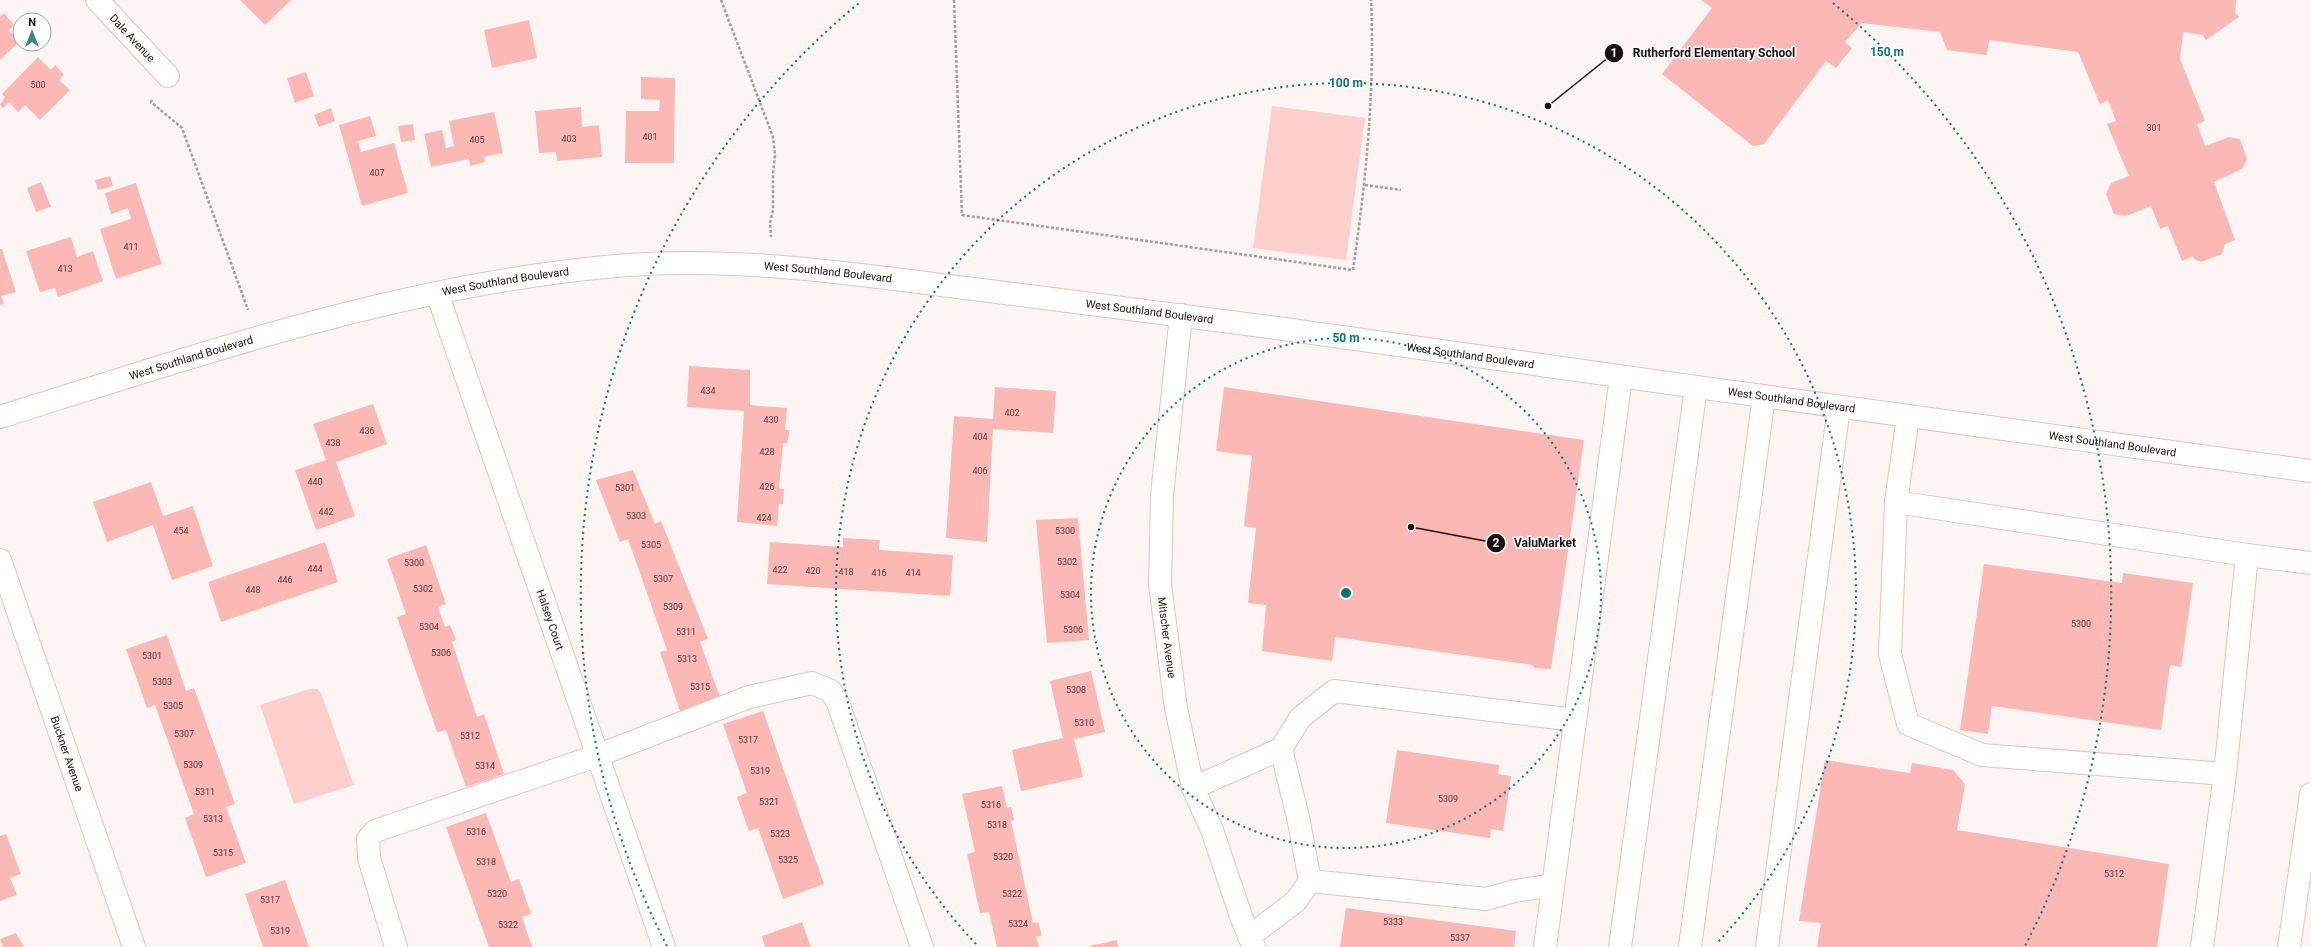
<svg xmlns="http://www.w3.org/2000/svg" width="2311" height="947" font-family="Roboto,sans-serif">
	<rect width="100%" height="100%" fill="#fcf5f4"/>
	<g fill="#fccfcc">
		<path d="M1272,106l93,12 -19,142 -93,-12z"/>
		<path d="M309,689h8l4,4 33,92 -60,19 -34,-99z"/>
	</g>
	<g fill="#fbb8b4">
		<path d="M240,0h51l-26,25z"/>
		<path d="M1701,0h535l-1,13 4,4 -33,23 -3,-5 -20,-3 -3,27 25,62 -8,3 8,22 24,-9 11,2 7,20 -5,10 -28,13 21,58 -10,4 -3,10 -21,8 -7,-3 -1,-3 -11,5 -14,-35 -8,3 -9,-23 -25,10 -12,-2 -8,-20 5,-11 18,-7 -22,-52 9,-3 -8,-21 -8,4 -22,-52 -89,-12 -2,15 -40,-5 -7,-18 -78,-9 -17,19 7,6 -16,20 -10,-7 -62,83 -11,2 -91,-72 50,-66z"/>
		<path d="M4,13l10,12 -5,5 10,12 -19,18v-43z"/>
		<path d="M529,20l8,38 -45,10 -8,-38z"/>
		<path d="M38,57l13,13 4,-5 9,10 -5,5 11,10 -30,30 -15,-15 -7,7 -9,-10 -6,6 -3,-3 5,-8 -3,-3z"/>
		<path d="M306,72l8,24 -19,7 -8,-25z"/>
		<path d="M641,77l34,1 -1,85h-49l1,-52h33l1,-11 -19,-1z"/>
		<path d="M581,107l1,20 17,-2 3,32 -45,4 -1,-9 -17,1 -4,-42z"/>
		<path d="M331,108l4,13 -16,6 -5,-12z"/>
		<path d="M494,112l9,41 -19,4 1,5 -15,4 -1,-7 -38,8 -7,-33 18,-4 4,18 8,-2 -5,-25z"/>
		<path d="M370,116l6,20 -18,5 3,11 33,-9 14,50 -46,13 -23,-81z"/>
		<path d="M413,124l2,16 -14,2 -3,-16z"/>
		<path d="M110,176l3,10 -15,4 -3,-10z"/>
		<path d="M41,182l10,25 -15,5 -9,-24z"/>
		<path d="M136,183l26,81 -46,15 -16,-50 31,-10 -3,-11 -17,6 -6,-21z"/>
		<path d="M71,237l6,20 16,-6 10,30 -45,16 -3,-9 -15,4 -14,-41z"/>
		<path d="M0,249h2l14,43 -15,4 3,8 -4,1z"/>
		<path d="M689,366l61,4v35l37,3 -2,22h5l-3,14 -4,-1 -4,45 5,1 -1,15h-4l-2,22 -40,-4 7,-111 -57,-4z"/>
		<path d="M995,387l61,4 -3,42 -60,-4 -6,113 -41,-4 8,-122 39,3z"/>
		<path d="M1224,387l360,53 -33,229 -17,-1 -1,-3 -198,-28 -3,24 -70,-10 4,-46 -18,-2 8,-75 -12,-2 8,-70 -36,-5z"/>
		<path d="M373,404l14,40 -51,18 19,54 -39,14 -21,-60 31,-10 -13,-36z"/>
		<path d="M633,470l22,54 6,-3 47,118 -8,3 20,55 -40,14 -20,-59 7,-2 -39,-111 -8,3 -24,-62z"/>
		<path d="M151,482l12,34 30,-10 20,60 -41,14 -19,-55 -46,17 -14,-40z"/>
		<path d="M1078,518l11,122 -42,3 -11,-123z"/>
		<path d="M843,538l37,2 -1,10 74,5 -3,41 -183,-12 3,-42 73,5z"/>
		<path d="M325,542l13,40 -117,40 -13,-40z"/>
		<path d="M426,545l20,59 -8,3 7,20 5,-2 6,15 -4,2 25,75 7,-3 20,60 -38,13 -20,-57 -9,2 -40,-115 9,-3 -19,-55z"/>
		<path d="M1984,564l138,19 1,-10 70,10 -12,84 -11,-2 -9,65 -169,-24 -4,28 -28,-4z"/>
		<path d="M167,635l19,56 8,-3 41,116 -9,3 20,56 -40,14 -21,-59 9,-4 -39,-109 -8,3 -21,-59z"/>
		<path d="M1091,671l14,61 -31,7 9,38 -62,14 -9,-41 51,-12 -13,-57z"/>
		<path d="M763,711l61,173 -41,15 -25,-71 -9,3 -12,-34 10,-4 -24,-69z"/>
		<path d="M1397,750l102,15 -1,9 13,2 -8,55 -12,-2 -1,9 -104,-15z"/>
		<path d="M1825,760l85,13 2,-10 41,7 12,14 -8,46 212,34 -12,83h-340l4,-24 -22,-2z"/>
		<path d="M1002,786l5,22 4,-1 3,13 -3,1 22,102 5,-1 4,14 -6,1 3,10h-42l-8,-35 -9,1 -13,-59 8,-2 -13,-58z"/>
		<path d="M486,813l25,69 8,-3 12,35 -9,3 10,30h-43l-43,-120z"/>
		<path d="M6,834l15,40 -11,4 7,17 -17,6v-65z"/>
		<path d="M285,880l24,67h-46l-18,-53z"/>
		<path d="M1346,908l170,23 -2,16h-174z"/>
		<path d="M802,922l9,25h-46l-3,-11z"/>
		<path d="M16,933l8,14h-24l3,-1 -3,-7z"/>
		<path d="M1117,940l1,7h-28l-1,-1z"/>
	</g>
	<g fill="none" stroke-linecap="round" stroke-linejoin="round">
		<defs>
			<g id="minor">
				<path id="s1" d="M97,0l71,76"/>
				<path id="s2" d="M437,293l227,654"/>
				<path id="s3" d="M1181,315l-19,180 -2,89 16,124 17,80 19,42 30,89 12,28"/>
				<path id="s4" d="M0,417c198,-62 397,-130 605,-150 118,-12 235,5 352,20 109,14 218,27 327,42 342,49 685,95 1027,142"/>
				<path d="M1908,417l-12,85 351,53"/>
				<path d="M1896,502l-6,152 18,70 74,31 243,19"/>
				<path id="s5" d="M0,560l134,387"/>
				<path d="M1193,788l88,-39 19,-31 34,-27 241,29"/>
				<path d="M1310,881l176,18 29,-8 38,-6"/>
				<path d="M1249,937l47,-36 14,-20 -12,-64 -17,-68"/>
				<path d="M396,947l-27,-89 -1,-19 7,-8 224,-76 150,-58 63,-14 19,8 7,12 84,244"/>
				<path d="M1545,947l76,-570"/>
				<path d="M1620,947l76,-560"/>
				<path d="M1690,947l74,-551"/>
				<path d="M1767,947l72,-540"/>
				<path d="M2202,947l23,-173 22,-219 64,8"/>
				<path d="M2289,947l22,-153"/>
			</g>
		</defs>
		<use href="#minor" stroke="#e5c2bf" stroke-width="24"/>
		<g stroke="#a49b9a" stroke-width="2.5" stroke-dasharray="3 2" stroke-linecap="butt">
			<path d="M721,0l52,137 2,18 -2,19v36l-3,13 1,14"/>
			<path d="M954,0l8,215 391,55c13,-90 22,-179 18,-270"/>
			<path d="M152,100l-1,2 31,26 66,182"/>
			<path d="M1365,185l36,5"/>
		</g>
		<use href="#minor" stroke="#fff" stroke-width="22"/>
	</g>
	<g fill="none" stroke="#0f766e" stroke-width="2" stroke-dasharray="2 4">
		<circle cx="1346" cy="593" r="255"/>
		<path d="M976 944A510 510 0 1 1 1716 944"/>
		<path d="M667 946A765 765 0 0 1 859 3M1833 3A765 765 0 0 1 2025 946"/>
	</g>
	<g text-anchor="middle" stroke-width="3.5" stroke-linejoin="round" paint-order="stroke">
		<g font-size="9" fill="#523938">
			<text x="38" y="88">500</text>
			<text x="2154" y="131">301</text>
			<text x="650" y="140">401</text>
			<text x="569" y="142">403</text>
			<text x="477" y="143">405</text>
			<text x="377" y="176">407</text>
			<text x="131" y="250">411</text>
			<text x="65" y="272">413</text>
			<text x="708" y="394">434</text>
			<text x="1012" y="416">402</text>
			<text x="771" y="423">430</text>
			<text x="367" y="434">436</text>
			<text x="980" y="440">404</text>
			<text x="333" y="446">438</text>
			<text x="767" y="455">428</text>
			<text x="980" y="474">406</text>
			<text x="315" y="485">440</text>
			<text x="767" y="490">426</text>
			<text x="625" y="491">5301</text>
			<text x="326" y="515">442</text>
			<text x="636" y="519">5303</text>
			<text x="764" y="521">424</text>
			<text x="181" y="534">454</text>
			<text x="1065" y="534">5300</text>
			<text x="651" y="548">5305</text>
			<text x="1067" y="565">5302</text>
			<text x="414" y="566">5300</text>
			<text x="315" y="572">444</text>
			<text x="780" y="573">422</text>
			<text x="813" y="574">420</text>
			<text x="846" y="575">418</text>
			<text x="879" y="576">416</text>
			<text x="913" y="576">414</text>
			<text x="663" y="582">5307</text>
			<text x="285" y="583">446</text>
			<text x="423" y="592">5302</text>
			<text x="253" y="593">448</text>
			<text x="1070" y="598">5304</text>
			<text x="673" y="610">5309</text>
			<text x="2081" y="627">5300</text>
			<text x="429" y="630">5304</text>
			<text x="1073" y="633">5306</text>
			<text x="686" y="635">5311</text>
			<text x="441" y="656">5306</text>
			<text x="152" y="659">5301</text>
			<text x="687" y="662">5313</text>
			<text x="162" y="685">5303</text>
			<text x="700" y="690">5315</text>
			<text x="1076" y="693">5308</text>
			<text x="173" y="709">5305</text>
			<text x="1084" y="726">5310</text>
			<text x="184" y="737">5307</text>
			<text x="470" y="739">5312</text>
			<text x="748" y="743">5317</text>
			<text x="193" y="768">5309</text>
			<text x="485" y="769">5314</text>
			<text x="760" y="774">5319</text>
			<text x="205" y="795">5311</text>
			<text x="1448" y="802">5309</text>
			<text x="769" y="805">5321</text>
			<text x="991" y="808">5316</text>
			<text x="213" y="822">5313</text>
			<text x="997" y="828">5318</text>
			<text x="476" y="835">5316</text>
			<text x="780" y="837">5323</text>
			<text x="223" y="856">5315</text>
			<text x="1003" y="860">5320</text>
			<text x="788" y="863">5325</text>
			<text x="486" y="865">5318</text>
			<text x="2114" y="877">5312</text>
			<text x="497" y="897">5320</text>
			<text x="1012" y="897">5322</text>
			<text x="270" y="903">5317</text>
			<text x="1393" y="925">5333</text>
			<text x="1018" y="927">5324</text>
			<text x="508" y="928">5322</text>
			<text x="280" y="934">5319</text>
			<text x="1460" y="941">5337</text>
		</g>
		<g font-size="11" fill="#1a0f0e" stroke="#fff">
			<text dy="4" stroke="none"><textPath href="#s1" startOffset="52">Dale Avenue</textPath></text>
			<text dy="4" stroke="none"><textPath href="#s4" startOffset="848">West Southland Boulevard</textPath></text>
			<text dy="4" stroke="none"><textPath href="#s4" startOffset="524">West Southland Boulevard</textPath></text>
			<text dy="4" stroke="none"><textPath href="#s4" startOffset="1172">West Southland Boulevard</textPath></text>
			<text dy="4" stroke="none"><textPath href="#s4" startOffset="1496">West Southland Boulevard</textPath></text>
			<text dy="4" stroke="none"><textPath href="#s4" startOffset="200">West Southland Boulevard</textPath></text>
			<text dy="4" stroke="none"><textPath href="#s4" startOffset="1820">West Southland Boulevard</textPath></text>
			<text dy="4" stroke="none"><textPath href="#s4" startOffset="2144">West Southland Boulevard</textPath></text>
			<text dy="4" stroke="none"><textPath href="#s2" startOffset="346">Halsey Court</textPath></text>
			<text dy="4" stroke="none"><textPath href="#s3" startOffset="324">Mitscher Avenue</textPath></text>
			<text dy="4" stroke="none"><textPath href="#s5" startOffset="205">Buckner Avenue</textPath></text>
		</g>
	</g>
	<circle cx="1346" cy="593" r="6" fill="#0f766e" stroke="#fff" stroke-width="2"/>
	<g font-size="12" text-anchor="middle" font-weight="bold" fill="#0f766e" stroke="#fff" stroke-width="3.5" stroke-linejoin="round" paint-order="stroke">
		<text x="1887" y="56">150 m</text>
		<text x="1346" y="87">100 m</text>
		<text x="1346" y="342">50 m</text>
	</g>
	<path fill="none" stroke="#1a0f0e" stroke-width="1.5" d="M1548 106L1614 53M1411 527L1496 543"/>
	<g fill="#1a0f0e" stroke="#fff" stroke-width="1.5">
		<circle cx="1548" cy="106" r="4"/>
		<circle cx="1411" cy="527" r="4"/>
		<circle cx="1614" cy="53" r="10"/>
		<circle cx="1496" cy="543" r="10"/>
	</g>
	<g font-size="12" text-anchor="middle" font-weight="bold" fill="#fff">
		<text x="1614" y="57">1</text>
		<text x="1496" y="547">2</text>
	</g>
	<g font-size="12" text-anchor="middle" font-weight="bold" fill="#1a0f0e" stroke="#fff" stroke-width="3.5" stroke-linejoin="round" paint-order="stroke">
		<text x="1714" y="57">Rutherford Elementary School</text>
		<text x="1545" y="547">ValuMarket</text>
	</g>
	<g transform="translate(32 32)"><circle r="19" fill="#ffffff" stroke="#a39f9f"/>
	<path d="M0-3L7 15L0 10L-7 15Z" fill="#3d848b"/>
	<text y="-6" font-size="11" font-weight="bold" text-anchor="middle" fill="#1a0f0e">N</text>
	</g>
</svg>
